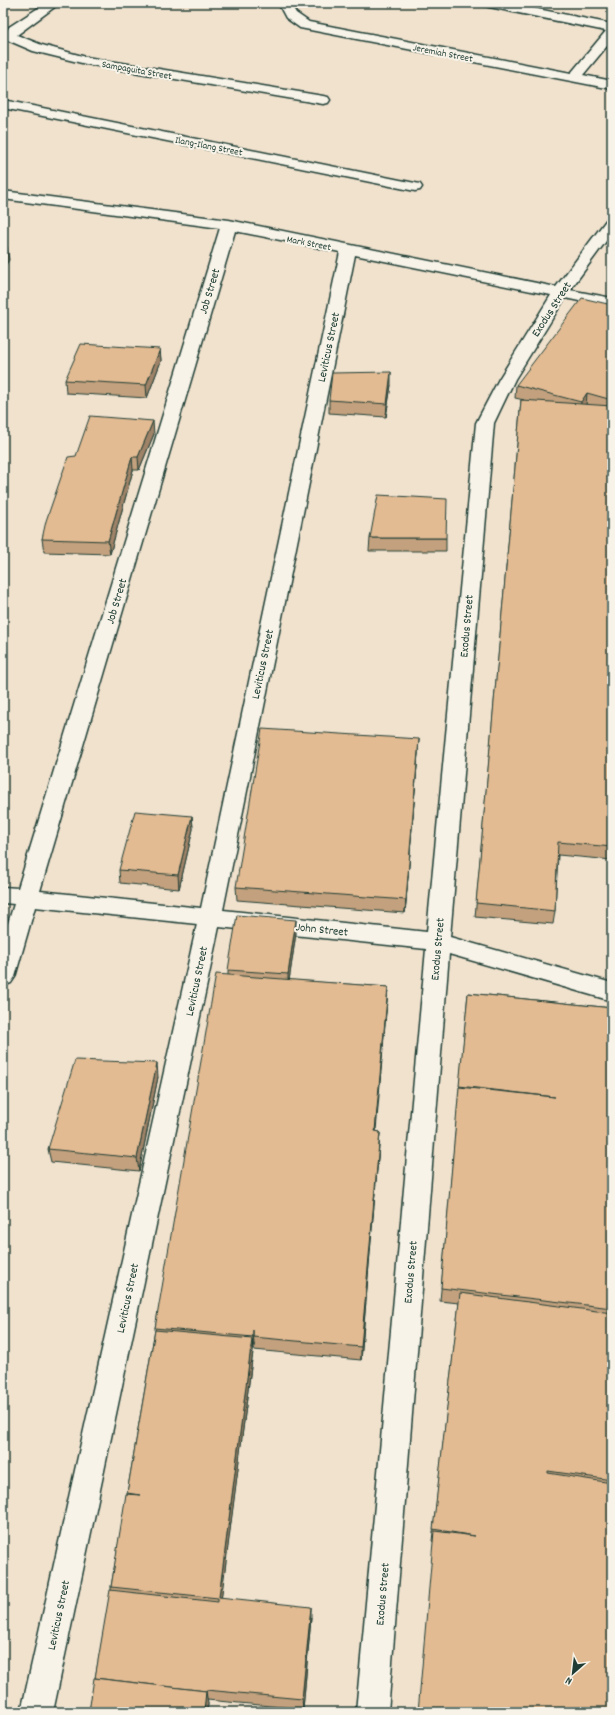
<svg xmlns="http://www.w3.org/2000/svg" width="615" height="1715" font-family="Dekko,sans-serif">
	<rect width="100%" height="100%" fill="#f1e2ce"/>
	<filter id="ink" filterUnits="userSpaceOnUse"><feTurbulence type="fractalNoise" baseFrequency=".025" numOctaves="2"/><feDisplacementMap in="SourceGraphic" scale="8" xChannelSelector="R" yChannelSelector="G"/><feConvolveMatrix kernelMatrix="1 2 1 2 8 2 1 2 1" color-interpolation-filters="sRGB"/></filter>
	<g filter="url(#ink)">
		<g fill="none" stroke-linecap="round" stroke-linejoin="round">
			<defs>
				<g id="minor">
					<path d="M46,3h14l-43,32 25,10 44,12 237,39 5,1 2,3 -2,3 -5,1 -237,-40 -53,-13 -28,-12 -1,-3 5,-9z"/>
					<path d="M278,3h12l6,10 13,9 262,51 35,-42 -117,-24 -4,-1 -2,-3h25l104,21v16l-29,35 29,6v8l-312,-61 -14,-10z"/>
					<path d="M3,100l412,83 5,1 2,3 -2,3 -5,1 -412,-83z"/>
					<path d="M3,191l226,29 327,67 51,-68 5,-2v16l-42,57 42,8v10l-47,-10 -50,81 -21,44 -44,514 162,46v18l-163,-47 -61,758h-32l70,-763 -207,-22 -166,785h-32l176,-788 -162,-17 -20,70 -4,6 -8,3v-47l11,-35 -11,-1v-16l15,1 202,-660 -217,-29zM235,231l105,21 -139,656 -161,-17zM355,255l196,40 -52,84 -23,44 -49,509 -204,-22z"/>
				</g>
			</defs>
			<use href="#minor" stroke="#1f3d34" stroke-width="3"/>
			<use href="#minor" fill="#f7f3e8" fill-rule="evenodd"/>
		</g>
		<g fill="#c3a17e" stroke="#1f3d34">
			<path d="M612,305v555l-54,-5 -3,56 -2,13 -78,-7 46,-517h3l-9,-2 1,-13z"/>
			<path d="M160,349l1,12 -14,37 -81,-5 -1,-13z"/>
			<path d="M391,385l-5,32 -57,-4v-13z"/>
			<path d="M154,434l-15,36h-6l-23,84 -66,-2 -2,-13 34,-83z"/>
			<path d="M370,538h76v13h-77z"/>
			<path d="M418,753l-13,160 -168,-13 -1,-13z"/>
			<path d="M192,816l1,13 -14,60 -59,-6 -1,-13z"/>
			<path d="M296,933l-7,47 99,7 -1,13 -11,131 4,1 -1,13 -18,215 -107,-10v-6l-33,254 90,20 -8,91 -96,-9 1,4 -1,8h-118l22,-122v-3l44,-257v-2l73,-353v-5z"/>
			<path d="M468,993l144,15v704l-180,-171 27,-238 -19,-2z"/>
			<path d="M158,1077l-19,94 -88,-9 -3,-13z"/>
		</g>
		<g fill="#9f8367" stroke="#1f3d34">
			<path d="M7,247l2,13 -6,9v-15z"/>
			<path d="M160,349l1,12 -14,37 -1,-13z"/>
			<path d="M391,372v13l-5,32 1,-13z"/>
			<path d="M587,393l-1,13 -6,9 1,-13z"/>
			<path d="M153,421l1,13 -15,36 -1,-13z"/>
			<path d="M132,457l1,13 -23,84 -2,-13z"/>
			<path d="M419,739l-1,14 -13,160 1,-13z"/>
			<path d="M192,816l1,13 -14,60 -1,-14z"/>
			<path d="M296,920v13l-8,55v-14z"/>
			<path d="M388,987l-1,13 -13,144 1,-13z"/>
			<path d="M157,1063l1,14 -19,94 -2,-13z"/>
			<path d="M380,1132l-1,13 -18,215v-13z"/>
			<path d="M253,1330l1,14 -1,5z"/>
			<path d="M252,1339l1,12 -33,258 -1,-12z"/>
			<path d="M311,1607v11l-8,91 -1,-10z"/>
			<path d="M206,1691l2,13 -1,8h-3z"/>
		</g>
		<g fill="#e3bb93" stroke="#1f3d34">
			<path d="M3,247h4l-4,7z"/>
			<path d="M582,298l30,7v95l-25,-7 -6,9 -65,-17z"/>
			<path d="M81,344l79,5 -14,36 -81,-5z"/>
			<path d="M391,372l-4,32 -58,-4 3,-27z"/>
			<path d="M521,400l91,6v441l-54,-5 -3,69 -79,-8z"/>
			<path d="M90,416l63,5 -15,36h-6l-24,84 -66,-2 4,-18 22,-64 8,-1z"/>
			<path d="M378,495l69,4 -1,39h-76z"/>
			<path d="M262,729l157,10 -13,161 -170,-13z"/>
			<path d="M135,811l57,5 -14,59 -59,-5z"/>
			<path d="M237,915l59,5 -8,54 -60,-4z"/>
			<path d="M216,974l172,13 -13,144 5,1 -19,215 -108,-10v-7v7l-98,-9z"/>
			<path d="M468,993l144,15v300l-171,-20 18,-201 96,10 -96,-11z"/>
			<path d="M75,1060l82,3 -20,95 -89,-9z"/>
			<path d="M460,1293l152,20v167l-64,-9v2l64,10v229h-194l16,-181 41,5 -42,-7z"/>
			<path d="M155,1330l97,9 -33,258 92,10 -9,92 -96,-9v1l-111,-13 15,-88 108,12v-4l-107,-11 15,-93 14,1 -13,-2z"/>
			<path d="M94,1678l112,13 -2,21h-115z"/>
		</g>
	</g>
	<g text-anchor="middle" stroke-width="4" stroke-linejoin="round" paint-order="stroke">
		<g font-size="10" fill="#1f3d34" stroke="#f7f3e8">
			<text transform="translate(443 52) rotate(11)" y="4">Jeremiah Street</text>
			<text transform="translate(137 69) rotate(10)" y="4">Sampaguita Street</text>
			<text transform="translate(209 145) rotate(11)" y="4">Ilang-Ilang Street</text>
			<text transform="translate(309 242) rotate(11)" y="4">Mark Street</text>
		</g>
		<g font-size="12" fill="#1f3d34" stroke="#f7f3e8">
			<text transform="translate(209 291) rotate(-73)" y="4">Job Street</text>
			<text transform="translate(551 309) rotate(-57)" y="4">Exodus Street</text>
			<text transform="translate(328 347) rotate(-78)" y="4">Leviticus Street</text>
			<text transform="translate(116 601) rotate(-73)" y="4">Job Street</text>
			<text transform="translate(466 626) rotate(-85)" y="4">Exodus Street</text>
			<text transform="translate(262 664) rotate(-78)" y="4">Leviticus Street</text>
			<text transform="translate(322 929) rotate(6)" y="4">John Street</text>
			<text transform="translate(437 949) rotate(-85)" y="4">Exodus Street</text>
			<text transform="translate(196 981) rotate(-78)" y="4">Leviticus Street</text>
			<text transform="translate(410 1272) rotate(-85)" y="4">Exodus Street</text>
			<text transform="translate(127 1298) rotate(-78)" y="4">Leviticus Street</text>
			<text transform="translate(382 1594) rotate(-85)" y="4">Exodus Street</text>
			<text transform="translate(58 1615) rotate(-78)" y="4">Leviticus Street</text>
		</g>
	</g>
	<rect width="615" height="1715" fill="none" stroke="#f7f3e8" stroke-width="16"/>
	<rect x="8" y="8" width="599" height="1699" fill="none" stroke="#1f3d34" stroke-width="1.5" filter="url(#ink)"/>
	<g transform="translate(573 1673) rotate(208)" stroke="#f7f3e8" stroke-width="3" paint-order="stroke">
	<path d="M0-3L7 15L0 10L-7 15Z" fill="#1f3d34"/>
	<text y="-6" font-size="11" font-weight="bold" text-anchor="middle" fill="#1f3d34">N</text>
	</g>
</svg>
